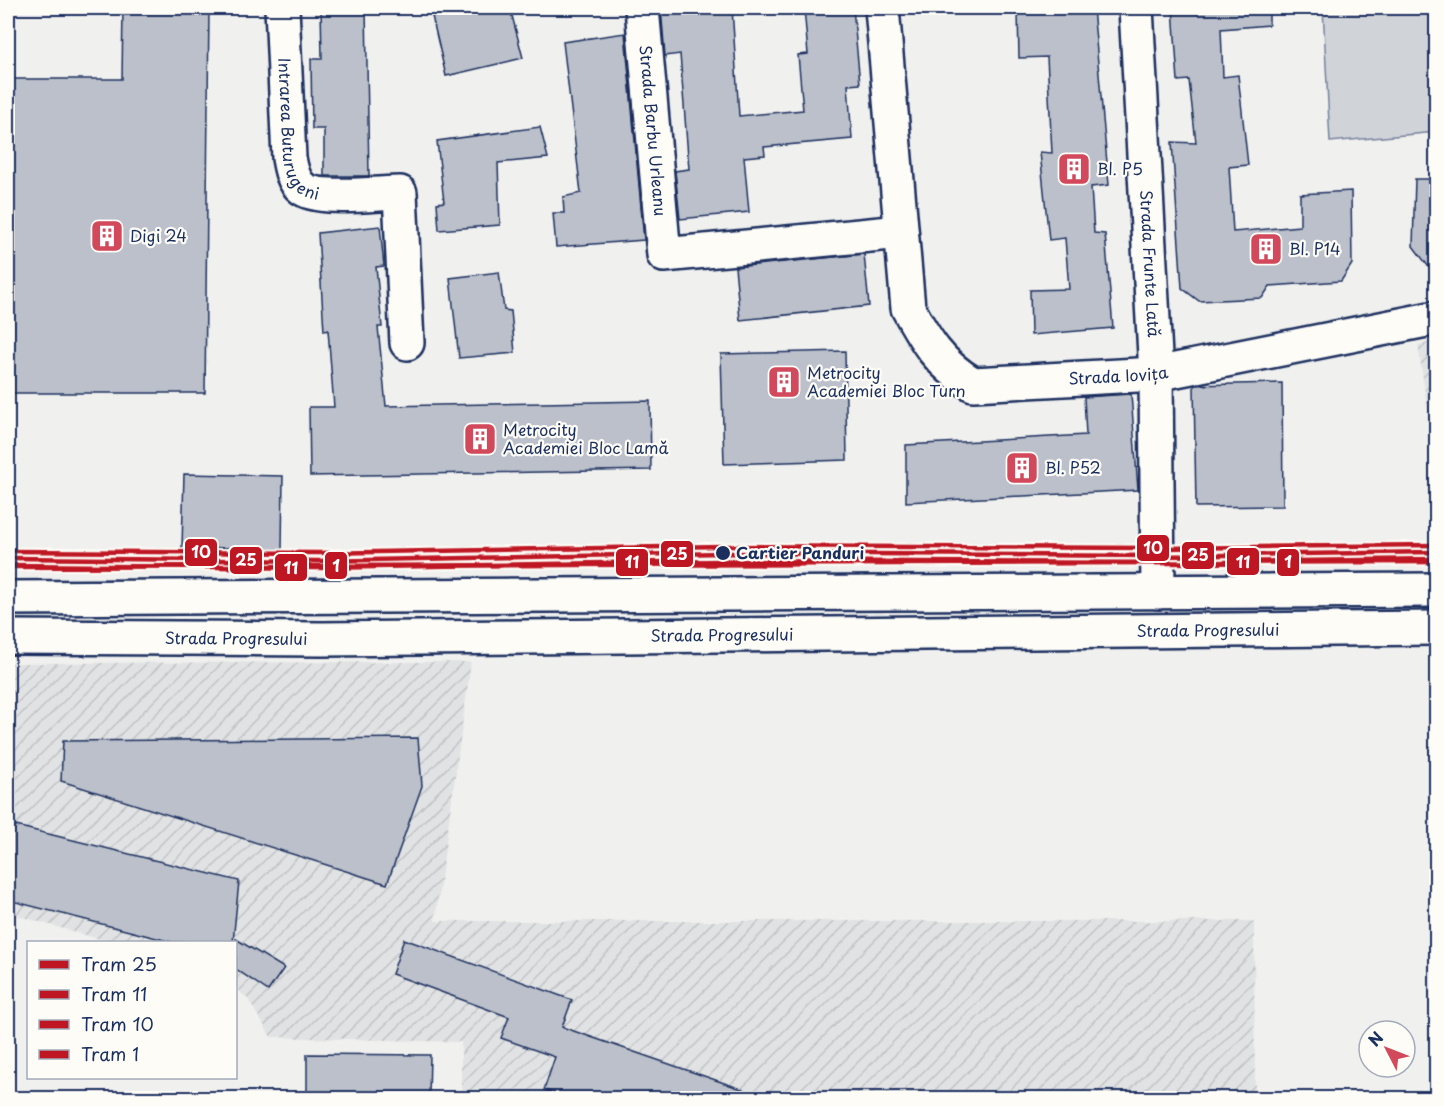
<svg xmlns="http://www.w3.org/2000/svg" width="1444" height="1106" font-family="'Playpen Sans',sans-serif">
	<defs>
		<pattern id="industrial-furrows" width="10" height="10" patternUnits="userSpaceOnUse" patternTransform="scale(1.5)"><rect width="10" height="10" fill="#e0e2e3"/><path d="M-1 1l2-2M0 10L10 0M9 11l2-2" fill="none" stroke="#c0c2c5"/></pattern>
	</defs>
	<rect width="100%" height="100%" fill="#f0f0ee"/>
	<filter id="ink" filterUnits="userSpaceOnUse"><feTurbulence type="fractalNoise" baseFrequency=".0167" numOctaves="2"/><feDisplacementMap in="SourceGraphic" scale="12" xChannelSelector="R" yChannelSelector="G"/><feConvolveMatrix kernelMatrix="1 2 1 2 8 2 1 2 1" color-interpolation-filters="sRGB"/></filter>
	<g filter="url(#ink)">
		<g fill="url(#industrial-furrows)">
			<path d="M1436,341v125l-18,-121z"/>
			<path d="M471,662l-36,259h819l1,177h-794v-56l-190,-5 -24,-39 -11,-9v-47h-126l-102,-29v-250z"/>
		</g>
		<path fill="#d0d3d8" stroke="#76819b" stroke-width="1.5" d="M1323,8h113v124l-106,10z"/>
		<g fill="#bbc0ca" stroke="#1b2f5e" stroke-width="1.5">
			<path d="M123,8h86l-4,385h-197v-314h114z"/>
			<path d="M321,8h45l3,168h-45v-47h-12l-1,-70h11z"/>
			<path d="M467,8h43l13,50 -77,18 -14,-60z"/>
			<path d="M661,8h71l7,108 64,-6 -5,-55 10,-1 -4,-46h49l7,76 -12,1 4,54 -88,8 1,8 -21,2 5,55 -69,7 -5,-48 14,-2 -9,-115 -15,2z"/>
			<path d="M1093,8l16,177 -18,2 3,46 11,1 8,94 -82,7 -1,-45 39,-1 -4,-51 -16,2 -9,-88 12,1 -5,-96 -28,1 -1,-47z"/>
			<path d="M1173,8h96v17l-48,4 2,48 15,-2 10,90 -19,2 4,65 67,-6v-32l51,-3 1,73 -11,17 -71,5 -8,12 -63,3 -17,-13 -10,-146 24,1 -7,-63 -11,1z"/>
			<path d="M625,33l19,207 -88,7 -3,-34h11l-1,-16 18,-4 -18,-151z"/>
			<path d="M540,127l8,31 -50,5 2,62 -61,5 -2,-27 7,-1 -7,-61z"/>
			<path d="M1415,179h22v99l-24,-32z"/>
			<path d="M380,226l4,40 -8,1 6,60h-4l8,79 264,-5 1,69 -341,6 -1,-69h25l-6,-77 -4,1 -6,-98z"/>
			<path d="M864,254l5,52 -129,14 -5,-53z"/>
			<path d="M499,272l5,38 7,1 4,42 -56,5 -9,-80z"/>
			<path d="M845,351l2,109 -123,4 -3,-110z"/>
			<path d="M1282,383l1,123 -87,1 -2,-122z"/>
			<path d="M1131,394l7,96 -232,12v-57l180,-10 -2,-38z"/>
			<path d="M184,474l99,2 -1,73 -100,-2z"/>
			<path d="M418,738l4,48 -35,98 -326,-103 2,-40z"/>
			<path d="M12,825l227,56 -6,61h-61l-164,-42v-56z"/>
			<path d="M236,939l48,29 -16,23 -32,-22z"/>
			<path d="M404,939l168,61 -10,27 197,68 -1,3h-189l-25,-8 11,-33 -54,-19 8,-21 -117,-43z"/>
			<path d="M307,1054l123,1 -1,43h-122z"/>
		</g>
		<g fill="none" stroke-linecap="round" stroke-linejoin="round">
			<defs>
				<g id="minor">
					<path id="s1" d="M282,8l7,150c2,11 4,23 13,30 16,13 77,5 98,5l7,150"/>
					<path id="s2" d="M642,8l22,247 237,-23"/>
					<path id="s3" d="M882,8l26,300c18,33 31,56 65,76l183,-10 280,-56"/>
					<path id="s4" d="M1136,8l20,366 2,218"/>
				</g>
				<g id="secondary">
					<path d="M8,598l1428,-8"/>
					<path id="s5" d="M8,637l315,2 1113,-11"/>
				</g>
			</defs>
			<use href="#minor" stroke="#1b2f5e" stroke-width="38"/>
			<use href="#secondary" stroke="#1b2f5e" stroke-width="38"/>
			<use href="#minor" stroke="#fdfcf7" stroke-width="33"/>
			<use href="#secondary" stroke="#fdfcf7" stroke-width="33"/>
			<defs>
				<path id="tram-1" d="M8,558l311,3 404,-8 435,3 278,-4"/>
				<path id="tram-2" d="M8,565l311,3 404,-7 435,2 278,-4"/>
				<path id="tram-3" d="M8,551l311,2 404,-7 435,2 278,-3"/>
				<path id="tram-4" d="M8,567l1428,-5"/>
			</defs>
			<use href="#tram-1" stroke="#fdfcf7" stroke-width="9"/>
			<use href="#tram-2" stroke="#fdfcf7" stroke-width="9"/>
			<use href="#tram-3" stroke="#fdfcf7" stroke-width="9"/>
			<use href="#tram-4" stroke="#fdfcf7" stroke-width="9"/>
			<use href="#tram-1" stroke="#be1622" stroke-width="4.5"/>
			<use href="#tram-2" stroke="#be1622" stroke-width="4.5"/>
			<use href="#tram-3" stroke="#be1622" stroke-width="4.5"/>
			<use href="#tram-4" stroke="#be1622" stroke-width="4.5"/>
		</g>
	</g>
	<defs>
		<symbol id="building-square" viewBox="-11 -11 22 22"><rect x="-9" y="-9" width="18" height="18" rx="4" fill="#d1495b" stroke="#fdfcf7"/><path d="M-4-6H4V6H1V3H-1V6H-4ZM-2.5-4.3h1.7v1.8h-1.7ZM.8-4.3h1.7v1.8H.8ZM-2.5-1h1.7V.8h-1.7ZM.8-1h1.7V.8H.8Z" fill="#fff"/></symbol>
	</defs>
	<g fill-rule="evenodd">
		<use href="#building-square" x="1055" y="150" width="38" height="38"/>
		<use href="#building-square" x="88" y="217" width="38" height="38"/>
		<use href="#building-square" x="1247" y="230" width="38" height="38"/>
		<use href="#building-square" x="765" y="363" width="38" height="38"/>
		<use href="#building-square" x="461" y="420" width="38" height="38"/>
		<use href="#building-square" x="1003" y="449" width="38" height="38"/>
	</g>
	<circle fill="#1b2f5e" stroke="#fdfcf7" stroke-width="2" cx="723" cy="553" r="8"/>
	<g text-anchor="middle" stroke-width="4.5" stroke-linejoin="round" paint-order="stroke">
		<g font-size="16" fill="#1b2f5e" stroke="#fdfcf7">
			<text dy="6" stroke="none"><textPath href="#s1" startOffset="126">Intrarea Buturugeni</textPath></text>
			<text dy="6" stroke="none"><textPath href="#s2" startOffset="123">Strada Barbu Urleanu</textPath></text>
			<text dy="6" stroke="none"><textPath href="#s4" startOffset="256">Strada Frunte Lată</textPath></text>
			<text dy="6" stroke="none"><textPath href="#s3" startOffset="548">Strada Iovița</textPath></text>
			<text dy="6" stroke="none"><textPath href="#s5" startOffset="1200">Strada Progresului</textPath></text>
			<text dy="6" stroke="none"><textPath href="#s5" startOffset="714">Strada Progresului</textPath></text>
			<text dy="6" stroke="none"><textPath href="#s5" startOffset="228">Strada Progresului</textPath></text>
		</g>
		<g font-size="16" fill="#1b2f5e" stroke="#fdfcf7" text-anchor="start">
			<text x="1097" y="175">Bl. P5</text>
			<text x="130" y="242">Digi 24</text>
			<text x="1289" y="255">Bl. P14</text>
			<text x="807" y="379">Metrocity<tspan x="807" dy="18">Academiei Bloc Turn</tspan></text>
			<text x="503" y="436">Metrocity<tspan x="503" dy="18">Academiei Bloc Lamă</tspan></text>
			<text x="1045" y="474">Bl. P52</text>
		</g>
		<g font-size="16" font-weight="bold" fill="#1b2f5e" stroke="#fdfcf7" text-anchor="start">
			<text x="736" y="559">Cartier Panduri</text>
		</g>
	</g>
	<g stroke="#fdfcf7" stroke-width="2">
		<rect x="1136" y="534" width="34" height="28" rx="6" fill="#be1622"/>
		<rect x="184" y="538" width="34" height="29" rx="6" fill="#be1622"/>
		<rect x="660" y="540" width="34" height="28" rx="6" fill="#be1622"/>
		<rect x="1181" y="541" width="34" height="29" rx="6" fill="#be1622"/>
		<rect x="229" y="546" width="34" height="29" rx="6" fill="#be1622"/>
		<rect x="1226" y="547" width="34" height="29" rx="6" fill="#be1622"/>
		<rect x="1276" y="548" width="24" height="29" rx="6" fill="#be1622"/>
		<rect x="615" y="548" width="34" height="29" rx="6" fill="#be1622"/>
		<rect x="324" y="551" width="24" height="29" rx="6" fill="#be1622"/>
		<rect x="274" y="553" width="34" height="29" rx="6" fill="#be1622"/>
	</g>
	<g font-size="16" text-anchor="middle" font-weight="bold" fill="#fff">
		<text x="1153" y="554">10</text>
		<text x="201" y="558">10</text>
		<text x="677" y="560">25</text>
		<text x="1198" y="561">25</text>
		<text x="246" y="566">25</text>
		<text x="1243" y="568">11</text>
		<text x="1288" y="568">1</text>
		<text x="632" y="568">11</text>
		<text x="336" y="572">1</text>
		<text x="291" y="574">11</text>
	</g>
	<rect width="1444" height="1106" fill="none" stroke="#fdfcf7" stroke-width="30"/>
	<rect x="15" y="15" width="1414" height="1076" fill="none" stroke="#1b2f5e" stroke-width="2" filter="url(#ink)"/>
	<rect x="27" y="941" width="210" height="138" fill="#fdfcf7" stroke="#a3aaba" stroke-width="1.5"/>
	<rect x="39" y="960" width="30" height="9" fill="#be1622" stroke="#a3aaba" stroke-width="1.5"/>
	<text x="81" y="971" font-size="18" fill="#1b2f5e">Tram 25</text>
	<rect x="39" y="990" width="30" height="9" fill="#be1622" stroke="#a3aaba" stroke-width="1.5"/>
	<text x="81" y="1001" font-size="18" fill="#1b2f5e">Tram 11</text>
	<rect x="39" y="1020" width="30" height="9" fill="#be1622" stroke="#a3aaba" stroke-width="1.5"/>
	<text x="81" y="1031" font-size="18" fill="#1b2f5e">Tram 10</text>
	<rect x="39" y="1050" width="30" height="9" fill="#be1622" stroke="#a3aaba" stroke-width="1.5"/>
	<text x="81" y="1061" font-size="18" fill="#1b2f5e">Tram 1</text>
	<g transform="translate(1387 1049) rotate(312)"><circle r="28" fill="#fdfcf7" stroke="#a3aaba" stroke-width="1.5"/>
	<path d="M0-4.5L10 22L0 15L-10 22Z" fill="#d1495b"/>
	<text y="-9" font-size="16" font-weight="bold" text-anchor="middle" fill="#1b2f5e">N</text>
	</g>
</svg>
